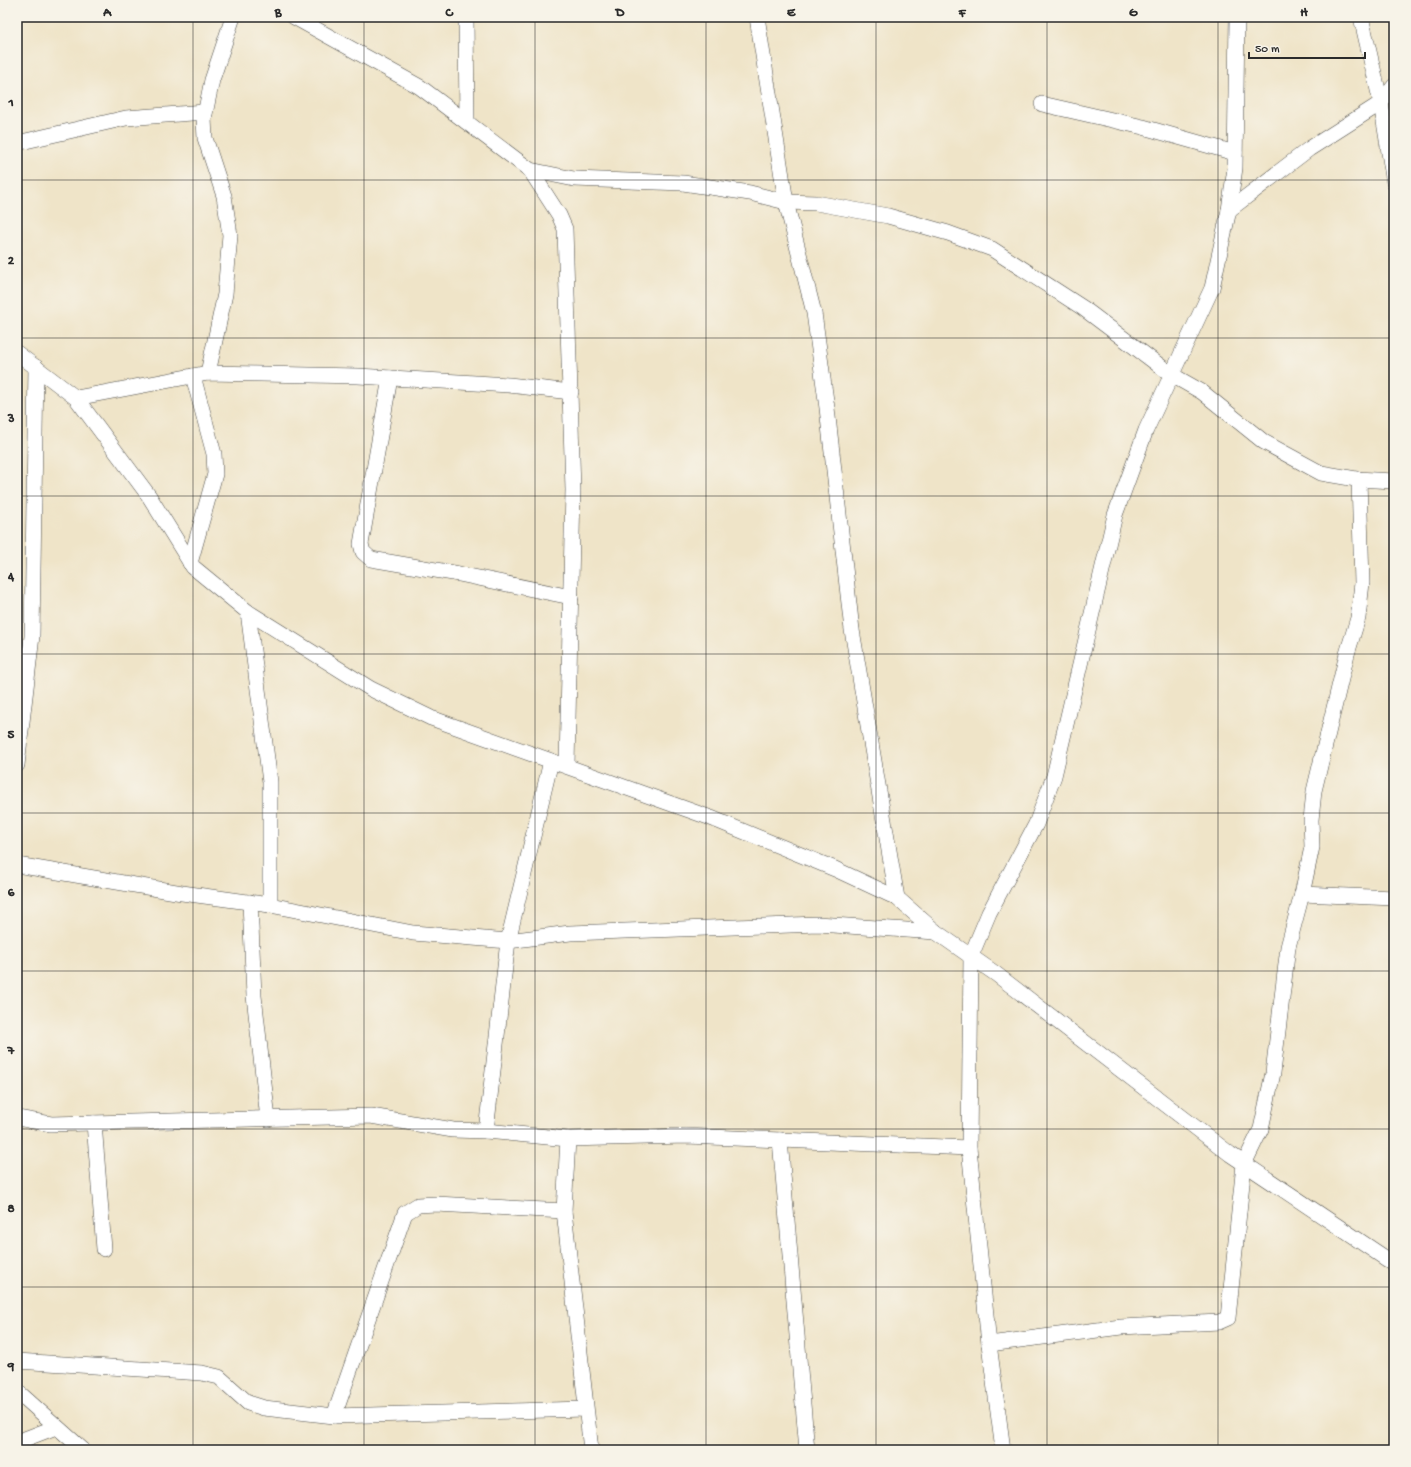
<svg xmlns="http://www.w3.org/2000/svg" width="1411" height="1467" font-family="'Gochi Hand',sans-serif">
	<rect width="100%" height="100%" fill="#f7f3e8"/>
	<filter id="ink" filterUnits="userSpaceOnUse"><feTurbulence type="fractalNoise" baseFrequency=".025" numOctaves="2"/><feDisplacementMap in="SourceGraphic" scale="8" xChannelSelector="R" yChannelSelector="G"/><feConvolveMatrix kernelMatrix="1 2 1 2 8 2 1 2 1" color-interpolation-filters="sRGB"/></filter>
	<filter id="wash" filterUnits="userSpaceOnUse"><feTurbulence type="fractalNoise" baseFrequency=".012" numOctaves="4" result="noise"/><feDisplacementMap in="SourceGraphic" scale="16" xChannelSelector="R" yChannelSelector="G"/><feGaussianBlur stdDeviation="0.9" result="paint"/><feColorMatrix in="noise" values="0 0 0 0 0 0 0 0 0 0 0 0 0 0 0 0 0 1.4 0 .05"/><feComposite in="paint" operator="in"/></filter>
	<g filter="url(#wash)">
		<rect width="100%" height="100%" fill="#efe4c8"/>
	</g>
	<g filter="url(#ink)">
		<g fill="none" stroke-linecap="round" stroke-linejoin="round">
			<defs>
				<g id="minor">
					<path d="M294,17l126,70 110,83 44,9 109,4 67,10 36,9 30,1 72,13 60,17 44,16 91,59 89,67 30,17 62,50 57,31 35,6 38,2"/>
					<path d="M466,17l1,105"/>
					<path d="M757,17l29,185 28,111 13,95 25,222 45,268"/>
					<path d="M1361,17l20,86 13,80"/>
					<path d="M1042,104l101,23 92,26"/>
					<path d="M17,143l109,-25 79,-6"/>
					<path d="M530,170l29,45 6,14 8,261 -6,275"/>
					<path d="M1229,210l80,-61 72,-46 13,-17"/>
					<path d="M17,353l59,45 73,98 44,71 55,45 123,77 60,29 280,100 124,51 62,29 39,34 60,42 234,180 164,110"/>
					<path d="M208,373l17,-79 5,-59 -6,-39 -19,-58 -1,-19 8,-39 21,-63"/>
					<path d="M390,378l-29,166 2,8 8,7 88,15 112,23"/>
					<path d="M76,398l132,-25 150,3 151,9 62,7"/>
					<path d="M190,563l25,-89 -1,-20 -21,-78"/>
					<path d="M248,612l22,170v123"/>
					<path d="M17,765l15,-129 4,-269"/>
					<path d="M17,865l165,28 88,12 143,28 95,8 62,-8 248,-9 118,8"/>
					<path d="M1302,894l92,4"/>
					<path d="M250,902l4,94 14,123"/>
					<path d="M17,1118l34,6 320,-8 82,14 33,1 82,8 118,-3 283,12"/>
					<path d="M94,1123l10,126"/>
					<path d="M486,1131l22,-190 43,-180"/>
					<path d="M568,1139l-4,72 27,239"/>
					<path d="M780,1140l27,310"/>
					<path d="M989,1344l132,-17 98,-5 9,-4 16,-154 17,-35 12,-56 15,-126 14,-53 10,-47 -1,-27 3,-29 33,-137 11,-36 4,-35 -3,-104"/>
					<path d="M17,1361l185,12 17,4 29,26 16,5 70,8 251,-7"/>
					<path d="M17,1391l66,59"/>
					<path d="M334,1416l71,-203 13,-8 18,-1 128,7"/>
					<path d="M17,1442l39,-15"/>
					<path d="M1003,1450l-14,-106 -20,-196 2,-192 18,-43 47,-89 18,-48 61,-261 31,-85 66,-142 17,-78 6,-42 2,-151"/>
				</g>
			</defs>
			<use href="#minor" stroke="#484743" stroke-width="16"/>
			<use href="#minor" stroke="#fff" stroke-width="15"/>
		</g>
	</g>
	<path fill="none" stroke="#2b2b2b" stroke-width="1" stroke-opacity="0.55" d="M193,17v1433M364,17v1433M535,17v1433M706,17v1433M876,17v1433M1047,17v1433M1218,17v1433M17,180h1377M17,338h1377M17,496h1377M17,654h1377M17,813h1377M17,971h1377M17,1129h1377M17,1287h1377"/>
	<rect width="1411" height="1467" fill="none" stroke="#f7f3e8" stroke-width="44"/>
	<path d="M1249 52v6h116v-6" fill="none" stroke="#2b2b2b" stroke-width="2"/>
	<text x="1255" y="52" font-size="12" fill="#2b2b2b" stroke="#f7f3e8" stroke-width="3" paint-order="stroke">50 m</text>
	<rect x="22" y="22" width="1367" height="1423" fill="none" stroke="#2b2b2b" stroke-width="1.5"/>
	<g font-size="13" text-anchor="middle" font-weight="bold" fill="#2b2b2b">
		<text x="107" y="16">A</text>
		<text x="278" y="16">B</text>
		<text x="449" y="16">C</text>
		<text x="620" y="16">D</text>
		<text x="791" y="16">E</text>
		<text x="962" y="16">F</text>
		<text x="1133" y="16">G</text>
		<text x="1304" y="16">H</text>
		<text x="11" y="106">1</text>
		<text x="11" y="264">2</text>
		<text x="11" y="422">3</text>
		<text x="11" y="580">4</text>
		<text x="11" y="738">5</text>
		<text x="11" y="896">6</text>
		<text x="11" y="1054">7</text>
		<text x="11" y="1212">8</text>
		<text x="11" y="1370">9</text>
	</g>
</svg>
